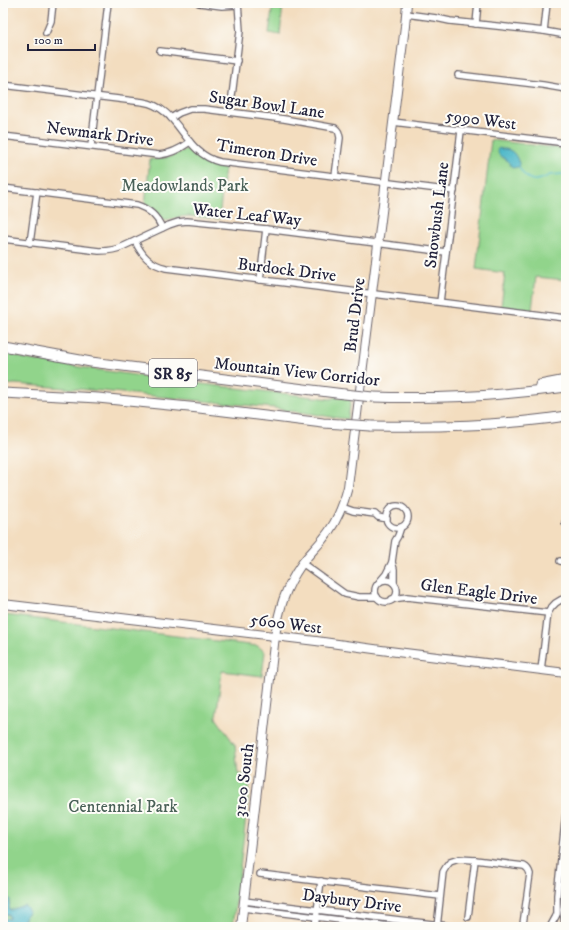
<svg xmlns="http://www.w3.org/2000/svg" width="569" height="930" font-family="'IM FELL DW Pica',serif">
	<rect width="100%" height="100%" fill="#fdfcf7"/>
	<filter id="ink" filterUnits="userSpaceOnUse"><feTurbulence type="fractalNoise" baseFrequency=".025" numOctaves="2"/><feDisplacementMap in="SourceGraphic" scale="8" xChannelSelector="R" yChannelSelector="G"/><feConvolveMatrix kernelMatrix="1 2 1 2 8 2 1 2 1" color-interpolation-filters="sRGB"/></filter>
	<filter id="wash" filterUnits="userSpaceOnUse"><feTurbulence type="fractalNoise" baseFrequency=".012" numOctaves="4" result="noise"/><feDisplacementMap in="SourceGraphic" scale="16" xChannelSelector="R" yChannelSelector="G"/><feGaussianBlur stdDeviation="0.9" result="paint"/><feColorMatrix in="noise" values="0 0 0 0 0 0 0 0 0 0 0 0 0 0 0 0 0 1.4 0 .05"/><feComposite in="paint" operator="in"/></filter>
	<g filter="url(#wash)">
		<rect width="100%" height="100%" fill="#f3ddbf"/>
		<g fill="#91d48b" stroke="#5a7b63">
			<path d="M273,3h10l-3,32 -11,-2z"/>
			<path d="M491,140l75,9v131l-30,-3 -4,33 -31,-3 4,-34 -29,-4z"/>
			<path d="M186,149h4l8,7 12,7 15,4 -6,52 -30,-3 -10,1 -14,4 -3,-2 -9,-10 -8,-5 5,-45c14,1 24,-3 36,-10z"/>
			<path d="M3,353l7,1 15,5 143,21 163,19 4,-2 16,2 -3,20c-10,-1 -19,-2 -29,-4 -15,-3 -30,-3 -45,-7l-172,-17 -87,-7 -12,1z"/>
			<path d="M5,615l253,31 7,6 -3,24 -40,-5 -6,47 19,27 3,29 13,1 -18,152h-230v-294z"/>
		</g>
		<g fill="#4bb7c8" stroke="#366c82">
			<path d="M499,148c2,1 4,1 6,1 10,1 12,9 15,17 -10,5 -8,-2 -15,-7 -6,-4 -5,-2 -8,-9z"/>
			<path d="M3,898l7,1 -1,11h2l13,-5c10,7 -2,13 -4,22h-7l-2,-2h-2v1l-6,-2v-6l6,1v-4l-6,-1z"/>
		</g>
		<g fill="none" stroke-linecap="round" stroke-linejoin="round">
			<path stroke="#4bb7c8" stroke-width="1.5" d="M519,167c5,9 11,16 22,12 4,-1 6,-3 9,-4 5,-1 11,0 16,-2"/>
		</g>
	</g>
	<g filter="url(#ink)">
		<g fill="none" stroke-linecap="round" stroke-linejoin="round">
			<defs>
				<g id="minor">
					<path d="M199,3l23,3 16,-1"/>
					<path d="M406,14l30,4 14,3 94,10 22,4"/>
					<path d="M476,24l2,-21"/>
					<path d="M544,31l3,-28"/>
					<path d="M46,33l5,-12 2,-18"/>
					<path d="M160,51l77,10"/>
					<path d="M458,75l85,10 23,4"/>
					<path d="M3,85l140,17c38,6 39,51 77,60l234,29"/>
					<path d="M230,112l10,-81 -2,-28"/>
					<path d="M171,118l8,-5 11,-4h14l80,10 51,9c4,3 4,5 5,10l-5,38"/>
					<path d="M393,122l173,21"/>
					<path d="M3,136l156,19c12,-1 21,-6 31,-13"/>
					<path d="M91,146l17,-143"/>
					<path d="M3,188l134,17c12,4 20,11 25,23"/>
					<path d="M3,239l96,12c9,0 17,-1 25,-5l45,-21 9,-3 9,-1 79,8 180,23"/>
					<path d="M135,241c7,15 15,23 31,27l400,50"/>
					<path d="M30,243l7,-51"/>
					<path d="M260,280l6,-51"/>
					<path d="M440,302l21,-171"/>
					<circle cx="397" cy="517" r="11"/>
					<path d="M342,507l11,4 22,3 3,3 9,2"/>
					<path d="M565,523h1"/>
					<path d="M560,561l6,1"/>
					<path d="M302,563l43,31 14,3h18"/>
					<circle cx="386" cy="591" r="11"/>
					<path d="M380,581l6,-7 6,-12"/>
					<path d="M394,583v-14l-2,-7 3,-21 3,-5 3,-9"/>
					<path d="M392,599l15,-2 141,16"/>
					<path d="M541,670l7,-57c4,-8 9,-13 18,-15"/>
					<path d="M260,874l180,22"/>
					<path d="M244,901l213,26"/>
					<path d="M243,908l154,19"/>
					<path d="M468,917l7,-57"/>
					<path d="M315,927l6,-46"/>
					<path d="M437,927l6,-55 3,-5 4,-5 9,-3 16,1 49,6c4,2 5,4 6,8l-7,50"/>
					<path d="M550,927l5,-9 2,-4v-19l9,-82"/>
					<path d="M565,927l-2,-17 3,-28"/>
				</g>
				<g id="secondary">
					<path d="M3,604l313,37 65,9 185,23"/>
					<path d="M241,927l34,-291c4,-27 10,-48 26,-71 6,-9 15,-17 22,-26 13,-15 20,-32 25,-52l57,-461 2,-23"/>
				</g>
				<g id="trunk">
					<path d="M3,346l88,16 253,32"/>
					<path d="M540,385l26,-5"/>
					<path d="M3,393l95,5 101,10 124,15 18,1"/>
					<path d="M373,397c65,2 129,-1 193,-10"/>
					<path d="M370,426c66,1 131,0 196,-10"/>
				</g>
			</defs>
			<use href="#minor" stroke="#6b6369" stroke-width="8"/>
			<use href="#secondary" stroke="#6b6369" stroke-width="10"/>
			<use href="#trunk" stroke="#6b6369" stroke-width="11"/>
			<use href="#minor" stroke="#fff" stroke-width="5.5"/>
			<use href="#secondary" stroke="#fff" stroke-width="8"/>
			<use href="#trunk" stroke="#fff" stroke-width="9"/>
			<defs>
				<g id="trunk-bridge">
					<path d="M344,394l29,3"/>
					<path d="M341,424l29,2"/>
				</g>
			</defs>
			<use href="#trunk-bridge" stroke="#6b6369" stroke-width="11" stroke-linecap="butt"/>
			<use href="#trunk-bridge" stroke="#fff" stroke-width="9"/>
		</g>
	</g>
	<g text-anchor="middle" stroke-width="4" stroke-linejoin="round" paint-order="stroke">
		<rect fill="#fdfcf7" stroke="#646373" stroke-width="1" x="149" y="359" width="48" height="28" rx="3"/>
		<g font-size="16" font-weight="bold" fill="#22223b">
			<text x="173" y="379">SR 85</text>
		</g>
		<g font-size="17" fill="#22223b" stroke="#fdfcf7">
			<text transform="translate(267 104) rotate(8)" y="6">Sugar Bowl Lane</text>
			<text transform="translate(481 119) rotate(7)" y="6">5990 West</text>
			<text transform="translate(100 133) rotate(7)" y="6">Newmark Drive</text>
			<text transform="translate(267 152) rotate(9)" y="6">Timeron Drive</text>
			<text transform="translate(247 214) rotate(6)" y="6">Water Leaf Way</text>
			<text transform="translate(436 215) rotate(-83)" y="6">Snowbush Lane</text>
			<text transform="translate(287 269) rotate(7)" y="6">Burdock Drive</text>
			<text transform="translate(354 315) rotate(-83)" y="6">Brud Drive</text>
			<text transform="translate(297 371) rotate(6)" y="6">Mountain View Corridor</text>
			<text transform="translate(479 591) rotate(7)" y="6">Glen Eagle Drive</text>
			<text transform="translate(286 623) rotate(7)" y="6">5600 West</text>
			<text transform="translate(243 780) rotate(-83)" y="6">3100 South</text>
			<text transform="translate(352 900) rotate(7)" y="6">Daybury Drive</text>
		</g>
		<g font-size="17" fill="#496057" stroke="#fdfcf7">
			<text x="185" y="191">Meadowlands Park</text>
			<text x="123" y="812">Centennial Park</text>
		</g>
	</g>
	<rect width="569" height="930" fill="none" stroke="#fdfcf7" stroke-width="16"/>
	<path d="M28 44v6h67v-6" fill="none" stroke="#22223b" stroke-width="2"/>
	<text x="34" y="44" font-size="12" fill="#22223b" stroke="#fdfcf7" stroke-width="3" paint-order="stroke">100 m</text>
</svg>
